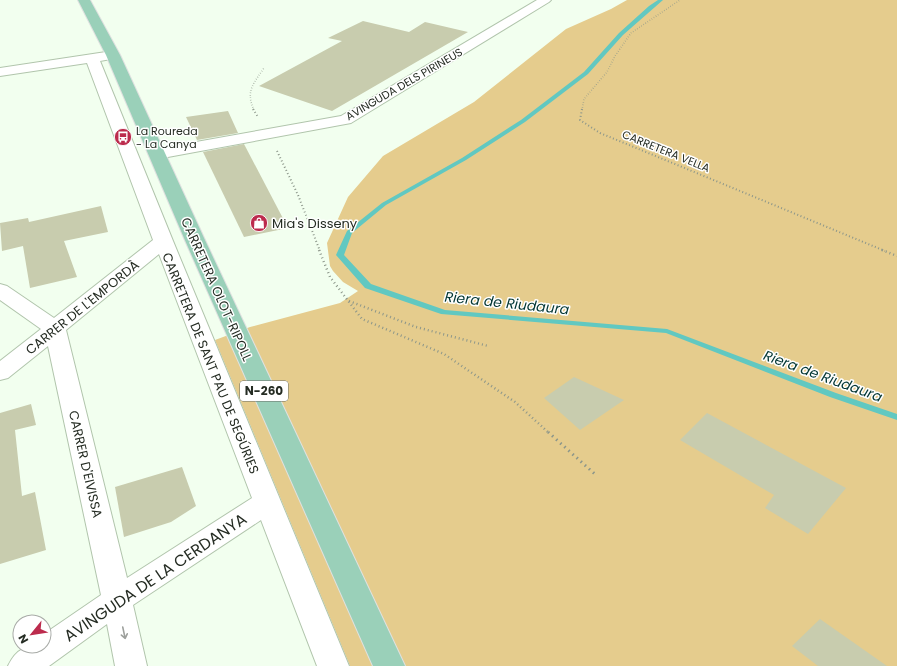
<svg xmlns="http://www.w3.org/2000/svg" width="897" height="666" font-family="Poppins,sans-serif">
	<rect width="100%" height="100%" fill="#f2ffef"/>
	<path fill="#e5cc8d" d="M627,0h270v666h-547l-135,-326 35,-13 90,-24 18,-12 -15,-9 -10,-11 -3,-5 -3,-23 21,-46 35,-41 91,-54 92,-73 45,-20z"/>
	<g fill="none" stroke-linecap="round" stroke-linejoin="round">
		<path fill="#61c8c1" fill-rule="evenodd" d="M658,0h5l-40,35 -35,39 -63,48 -59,38 -80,45 -34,28 -8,22 27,29 74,26 222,19 169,64 61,21v6l-67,-23 -164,-64 -225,-19 -76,-26 -29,-33 11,-24 35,-28 80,-45 59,-38 63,-48 35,-39 30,-27z"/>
	</g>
	<g fill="#c8ccae">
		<path d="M363,21l46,11 16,-10 43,10 -136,79 -73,-25 83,-45 -14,-3z"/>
		<path d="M228,111l10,22 -41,7 -11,-23z"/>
		<path d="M244,144l44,84 -44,9 -41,-85z"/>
		<path d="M101,206l7,26 -44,9 13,36 -47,11 -7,-42 -21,5 -2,-28 28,-5 1,4z"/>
		<path d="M574,377l50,23 -44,30 -36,-32z"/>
		<path d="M31,404l5,21 -21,5 7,66 13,-4 11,58 -46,14v-151z"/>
		<path d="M707,413l139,75 -38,46 -43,-26 9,-13 -94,-55z"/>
		<path d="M182,467l14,39 -25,16 -47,15 -9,-50z"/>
		<path d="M820,619l67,47h-69l-26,-20z"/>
	</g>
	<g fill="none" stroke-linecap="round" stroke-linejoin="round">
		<defs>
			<g id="minor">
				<path d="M537,0h14l-2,2 -198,121 -194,36 -6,-2 -2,-3 2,-3 6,-2 184,-33z"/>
				<path d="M106,52l5,1 2,3 -2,3 -11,2 73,180 176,425h-32l-56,-146 -128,85 14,61h-32l-8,-42 -58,42h-41c9,-18 17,-20 36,-20v-12l57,-39 -53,-249 -40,32 -8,2v-19l41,-32 -41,-29v-16l7,2 47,32 99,-78 -66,-177 -87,13v-8zM159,254l93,244 -125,80 -61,-248z"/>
			</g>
			<path id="major" d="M78,0h12l30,55 84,183 201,428h-32l-189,-428 -78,-183z"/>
		</defs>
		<use href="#minor" stroke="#b1c5ac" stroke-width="2"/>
		<use href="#major" stroke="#e0e1e0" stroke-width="2"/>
		<g stroke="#8c968a" stroke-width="1.5" stroke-dasharray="0.5 2" stroke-linecap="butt">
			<path d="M254,110c-9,-19 0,-27 10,-42"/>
			<path d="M582,110l2,-11 23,-27 8,-16 16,-23 49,-33"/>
		</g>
		<g stroke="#8c968a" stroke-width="2" stroke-dasharray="1 2.5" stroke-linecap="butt">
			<path d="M253,109l5,8"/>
			<path d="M582,109l-2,11 20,13 285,118"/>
			<path d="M277,151l21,44 22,56"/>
		</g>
		<g stroke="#8c968a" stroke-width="2.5" stroke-dasharray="1 3" stroke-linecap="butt">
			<path d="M319,250l11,27 32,42 82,35 71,48 34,31"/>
			<path d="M882,250l15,6"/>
			<path d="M349,301l67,26 72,19"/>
		</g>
		<path stroke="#8c968a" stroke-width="3" stroke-dasharray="1.5 4" stroke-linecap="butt" d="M548,432l49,44"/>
		<use href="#minor" fill="#fff" fill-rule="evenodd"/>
		<use href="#major" fill="#9ad0b9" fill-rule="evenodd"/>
	</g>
	<defs><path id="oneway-shaft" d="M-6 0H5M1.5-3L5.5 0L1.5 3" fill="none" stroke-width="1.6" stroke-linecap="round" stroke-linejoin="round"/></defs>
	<use stroke="#9da09c" href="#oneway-shaft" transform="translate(124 633) rotate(78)"/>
	<defs>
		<symbol id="bus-disc" viewBox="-11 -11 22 22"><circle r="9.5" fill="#bc2b4d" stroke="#fff"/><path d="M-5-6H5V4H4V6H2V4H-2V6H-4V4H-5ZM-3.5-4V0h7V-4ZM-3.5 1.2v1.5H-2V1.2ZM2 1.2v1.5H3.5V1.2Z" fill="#fff"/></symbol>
		<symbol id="shop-disc" viewBox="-11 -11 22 22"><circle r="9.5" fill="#bc2b4d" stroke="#fff"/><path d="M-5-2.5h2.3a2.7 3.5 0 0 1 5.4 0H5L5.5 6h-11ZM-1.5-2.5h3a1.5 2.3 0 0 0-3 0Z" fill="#fff"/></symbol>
	</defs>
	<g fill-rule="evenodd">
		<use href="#bus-disc" x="113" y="127" width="20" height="20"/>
		<use href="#shop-disc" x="249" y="213" width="20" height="20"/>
	</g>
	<g text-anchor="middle" stroke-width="3" stroke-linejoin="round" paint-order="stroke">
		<g font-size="11" fill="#252c23" stroke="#fff">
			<text transform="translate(404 84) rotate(-30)" y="4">AVINGUDA DELS PIRINEUS</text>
			<text transform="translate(666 151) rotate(22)" y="4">CARRETERA VELLA</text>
		</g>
		<g font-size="11" fill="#252c23" stroke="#fff" text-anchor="start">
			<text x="136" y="135">La Roureda<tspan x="136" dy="13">- La Canya</tspan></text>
		</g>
		<rect fill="#fff" stroke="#666b65" stroke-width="1" x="240" y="381" width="48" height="20" rx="3"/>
		<g font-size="12" font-weight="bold" fill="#252c23">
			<text x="264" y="395">N-260</text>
		</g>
		<g font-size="13" fill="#252c23" stroke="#fff" text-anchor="start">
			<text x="272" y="228">Mia's Disseny</text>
		</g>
		<g font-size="13" fill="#252c23" stroke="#fff">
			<text transform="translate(217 289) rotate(66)" y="5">CARRETERA OLOT-RIPOLL</text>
			<text transform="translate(82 307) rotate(-39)" y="5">CARRER DE L'EMPORDÀ</text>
			<text transform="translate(211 363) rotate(68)" y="5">CARRETERA DE SANT PAU DE SEGÚRIES</text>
			<text transform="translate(86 464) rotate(77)" y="5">CARRER D'EIVISSA</text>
		</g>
		<g font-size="14" font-style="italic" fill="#023633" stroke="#fff">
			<text transform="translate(507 303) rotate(6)" y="5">Riera de Riudaura</text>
			<text transform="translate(823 376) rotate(20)" y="5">Riera de Riudaura</text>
		</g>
		<g font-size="16" fill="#252c23" stroke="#fff">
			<text transform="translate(155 577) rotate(-34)" y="6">AVINGUDA DE LA CERDANYA</text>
		</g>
	</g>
	<g transform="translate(32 634) rotate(240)"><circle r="19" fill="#ffffff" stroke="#a8aba7"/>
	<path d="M0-3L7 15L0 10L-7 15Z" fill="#bc2b4d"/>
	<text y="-6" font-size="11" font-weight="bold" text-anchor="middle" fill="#252c23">N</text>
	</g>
</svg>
